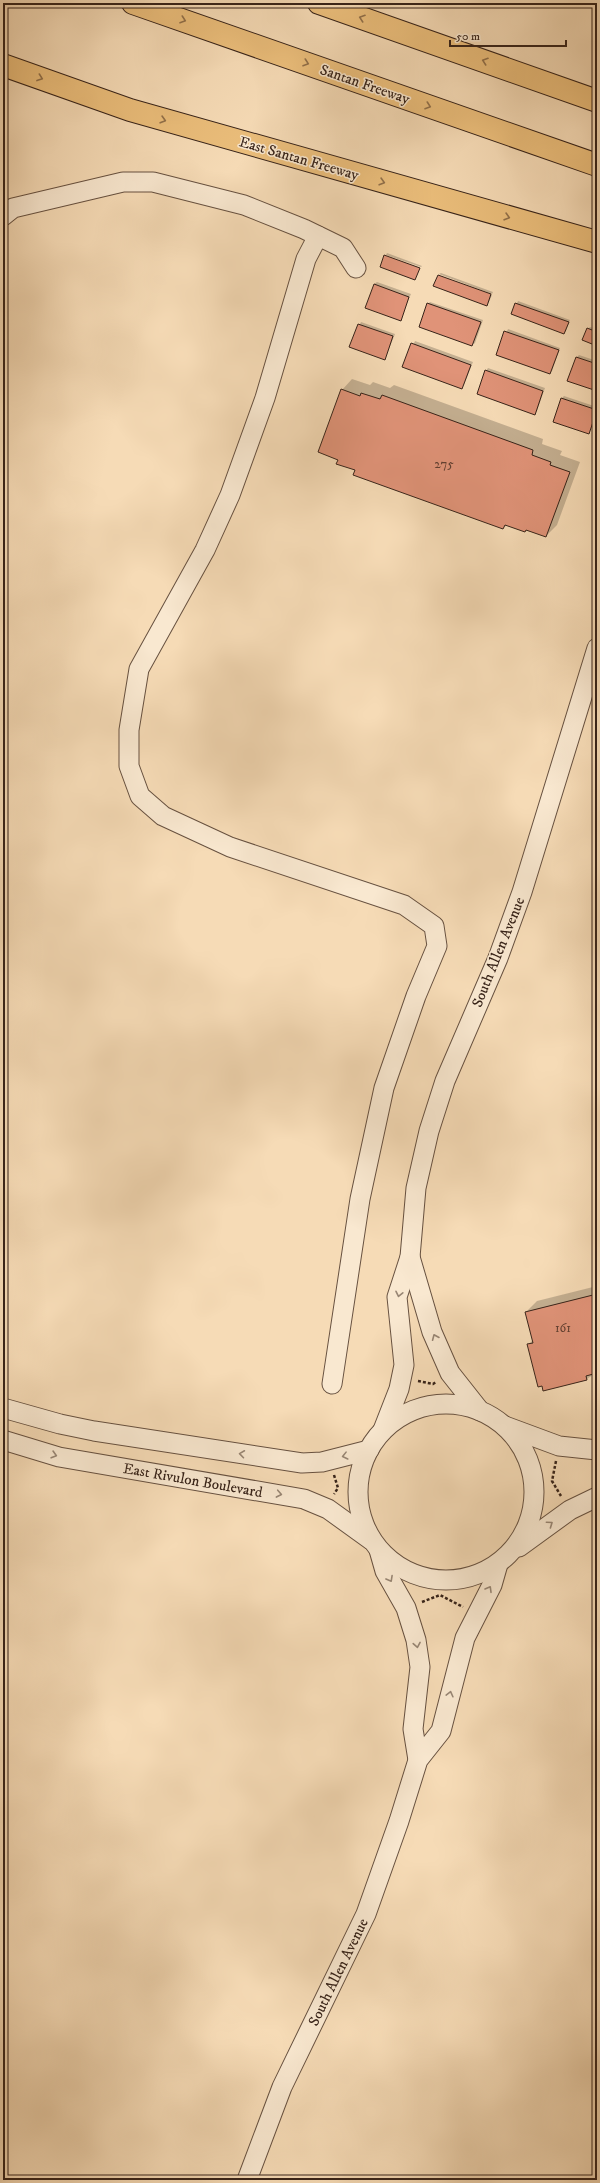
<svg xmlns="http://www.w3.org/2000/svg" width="600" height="2183" font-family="'IM FELL DW Pica',serif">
	<rect width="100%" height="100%" fill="#f6dbb6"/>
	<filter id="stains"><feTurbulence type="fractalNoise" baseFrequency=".005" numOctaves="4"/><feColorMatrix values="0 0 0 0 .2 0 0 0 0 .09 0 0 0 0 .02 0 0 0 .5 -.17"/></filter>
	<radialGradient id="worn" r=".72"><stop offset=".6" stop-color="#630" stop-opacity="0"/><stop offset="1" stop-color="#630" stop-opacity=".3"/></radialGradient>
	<g fill="#0003">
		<path d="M387,253l35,13 -1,1 -35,-12z"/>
		<path d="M441,273l52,19 -1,2 -53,-20z"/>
		<path d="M438,276l54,19 -3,7 -2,3z"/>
		<path d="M377,282l34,12 -11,25 -26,-35z"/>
		<path d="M518,301l52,19 -4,11 -2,2 -52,-19z"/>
		<path d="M430,302l53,18 -8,23 -3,2 -44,-41z"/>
		<path d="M361,322l34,12 -10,25 -35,-12z"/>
		<path d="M590,327l7,2v16l-9,-16z"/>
		<path d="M508,329l52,19 -8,23 -2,2 -53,-18z"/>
		<path d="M415,341l58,21 -9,23 -2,3 -58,-22z"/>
		<path d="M579,355l18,6v29l-20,-33z"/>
		<path d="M488,368l57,20 -8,23 -2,2 -49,-42z"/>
		<path d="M352,379l18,6 3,-3 17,6 4,-3 149,54 -1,5 20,7 -2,4 20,7 -23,63 -11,11 -39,-11 -4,3 -147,-58 -17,-11 3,-69z"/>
		<path d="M564,396l33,11v7l-8,19 -27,-35z"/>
		<path d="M597,1286v86l-10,7 -43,11 -16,-45 5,-5 -7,-28 11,-11z"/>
	</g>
	<g fill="#e09378" stroke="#372319">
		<path d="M384,255l36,13 -5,12 -35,-13z"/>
		<path d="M438,275l53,19 -4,12 -54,-20z"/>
		<path d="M374,284l35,13 -8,24 -36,-13z"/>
		<path d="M427,303l54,19 -9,24 -53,-19z"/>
		<path d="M515,303l54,19 -5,12 -53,-20z"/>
		<path d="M358,324l35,12 -8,24 -36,-13z"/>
		<path d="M587,328l10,4v14l-15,-6z"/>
		<path d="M504,331l55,19 -9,24 -54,-19z"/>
		<path d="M411,343l60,22 -9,24 -60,-22z"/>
		<path d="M576,357l21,7v27l-30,-10z"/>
		<path d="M485,370l58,21 -8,24 -58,-21z"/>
		<path d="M341,389l19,7 1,-3 19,6 2,-4 151,55 -1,5 19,7 -1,3 20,7 -24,65 -20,-7 -1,2 -20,-7 -2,4 -150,-54 2,-5 -19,-6 2,-4 -20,-8z"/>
		<path d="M561,398l36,12 -8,24 -36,-12z"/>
		<path d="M597,1294v79l-11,3 1,4 -44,11 -1,-5 -4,1 -11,-43 6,-1 -8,-31z"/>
	</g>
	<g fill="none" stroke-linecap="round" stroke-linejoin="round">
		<defs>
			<g id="minor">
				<path d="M3,216l10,-8 110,-26h30l91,23 60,24 39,19 13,20"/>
				<path d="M318,236l-12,23 -41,139 -35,97 -25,55 -66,119 -10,61v36l11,30 23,20 67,31 174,58 30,21 3,20 -21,50 -32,92 -24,111 -28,185"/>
				<path d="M410,1257l22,75 18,41 30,38"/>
				<circle cx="446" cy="1492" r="88"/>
				<path d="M3,1408l57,16 34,7 208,32 20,-1 47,-12"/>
				<path d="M505,1426l54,20 38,4"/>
				<path d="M383,1430l16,-41 5,-24 -7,-68 13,-40 6,-69 13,-57 16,-50 53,-123 24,-66 75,-244"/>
				<path d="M3,1440l56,17 245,42 24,10 43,31"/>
				<path d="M519,1547l51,-37 27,-13"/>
				<path d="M379,1550l6,21 21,37 10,32 4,27 -7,62 5,31"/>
				<path d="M247,2180l35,-93 84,-173 33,-93 19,-61 23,-29 24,-93 27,-53 6,-21"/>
			</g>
			<path id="major" d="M3,65l127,45 467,132"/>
			<g id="highway">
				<path d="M133,3l464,162"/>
				<path d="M319,3l278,98"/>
			</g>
		</defs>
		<use href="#minor" stroke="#675140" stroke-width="21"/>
		<use href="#major" stroke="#372319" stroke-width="24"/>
		<use href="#highway" stroke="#372319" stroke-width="24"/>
		<g stroke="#372319" stroke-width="2.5" stroke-dasharray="3 2" stroke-linecap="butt">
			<path d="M418,1381l15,3 3,-2"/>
			<path d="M556,1461l-4,20 9,15"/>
			<path d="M334,1475l4,13 -4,6"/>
			<path d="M422,1602l18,-7 23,12"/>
		</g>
		<use href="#minor" stroke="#f9e8d0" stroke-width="19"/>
		<use href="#major" stroke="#ebbe7b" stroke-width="22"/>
		<use href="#highway" stroke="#ebbe7b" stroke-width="22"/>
	</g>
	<defs><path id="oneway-chevron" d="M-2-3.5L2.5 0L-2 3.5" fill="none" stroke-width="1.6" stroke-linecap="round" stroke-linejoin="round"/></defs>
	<g stroke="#91704a">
		<use href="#oneway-chevron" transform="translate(362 18) rotate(-161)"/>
		<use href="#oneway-chevron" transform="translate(183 20) rotate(19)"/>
		<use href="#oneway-chevron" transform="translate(485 61) rotate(-161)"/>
		<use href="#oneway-chevron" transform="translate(306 63) rotate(19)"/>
		<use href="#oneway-chevron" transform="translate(40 78) rotate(20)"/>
		<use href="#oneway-chevron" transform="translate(428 106) rotate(19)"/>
		<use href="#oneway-chevron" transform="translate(163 120) rotate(16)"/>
		<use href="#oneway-chevron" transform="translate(382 182) rotate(16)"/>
		<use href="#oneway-chevron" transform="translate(507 217) rotate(16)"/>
	</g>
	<g stroke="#988674">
		<use href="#oneway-chevron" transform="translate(399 1294) rotate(102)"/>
		<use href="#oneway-chevron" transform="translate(435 1337) rotate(-113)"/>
		<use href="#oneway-chevron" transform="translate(242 1454) rotate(-172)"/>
		<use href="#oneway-chevron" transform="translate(54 1455) rotate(16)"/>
		<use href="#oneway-chevron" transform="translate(345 1456) rotate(166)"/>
		<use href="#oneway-chevron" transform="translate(279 1494) rotate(11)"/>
		<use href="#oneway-chevron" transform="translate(550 1524) rotate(-35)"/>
		<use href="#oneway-chevron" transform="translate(390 1579) rotate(61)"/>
		<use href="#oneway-chevron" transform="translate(489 1589) rotate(-60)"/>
		<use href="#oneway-chevron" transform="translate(417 1645) rotate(80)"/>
		<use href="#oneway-chevron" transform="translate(450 1694) rotate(-76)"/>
	</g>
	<g text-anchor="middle" stroke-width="3" stroke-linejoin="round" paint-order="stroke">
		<g font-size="13" fill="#613f31">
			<text x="444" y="468">275</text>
			<text x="563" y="1332">161</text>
		</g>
		<g font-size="15" fill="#372319" stroke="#f9e8d0">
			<text transform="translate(365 84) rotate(19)" y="5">Santan Freeway</text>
			<text transform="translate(299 158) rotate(16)" y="5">East Santan Freeway</text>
			<text transform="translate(498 952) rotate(-68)" y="5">South Allen Avenue</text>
			<text transform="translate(193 1480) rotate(10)" y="5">East Rivulon Boulevard</text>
			<text transform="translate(338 1972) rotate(-64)" y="5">South Allen Avenue</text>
		</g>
	</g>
	<rect width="600" height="2183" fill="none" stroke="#f6dbb6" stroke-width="16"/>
	<rect x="4" y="4" width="592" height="2175" fill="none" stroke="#372319" stroke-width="2"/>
	<rect x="8" y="8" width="584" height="2167" fill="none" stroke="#372319"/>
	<path d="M450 40v6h116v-6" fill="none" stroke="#372319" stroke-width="2"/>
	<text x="456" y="40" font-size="12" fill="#372319" stroke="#f9e8d0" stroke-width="3" paint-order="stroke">50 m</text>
	<rect width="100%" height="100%" filter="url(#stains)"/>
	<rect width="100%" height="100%" fill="url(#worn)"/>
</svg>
